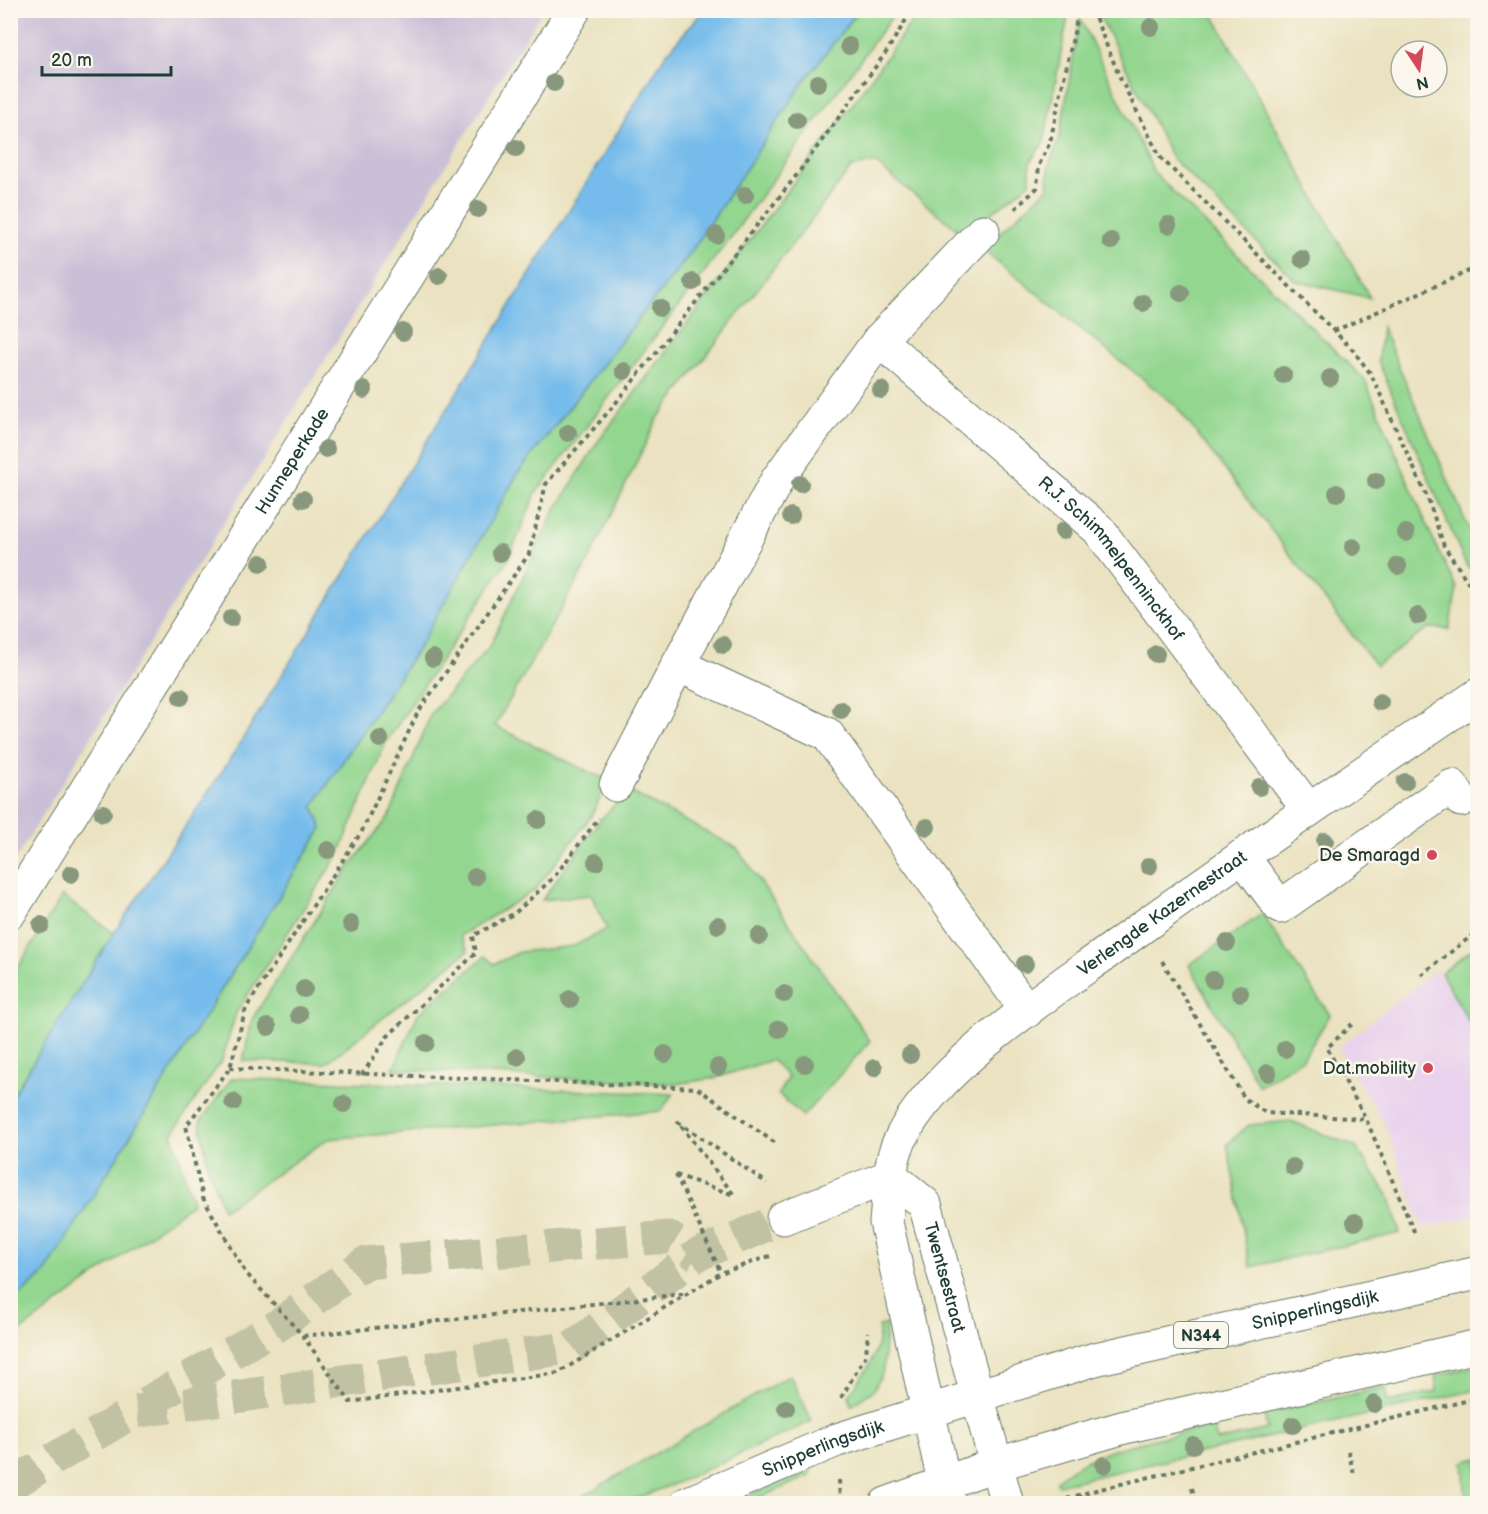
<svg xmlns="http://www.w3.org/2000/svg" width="1488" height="1514" font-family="'Balsamiq Sans',sans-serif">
	<rect width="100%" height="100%" fill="#fbf7ec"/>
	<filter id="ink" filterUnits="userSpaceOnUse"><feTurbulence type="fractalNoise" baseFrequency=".0167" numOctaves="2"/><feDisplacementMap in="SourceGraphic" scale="12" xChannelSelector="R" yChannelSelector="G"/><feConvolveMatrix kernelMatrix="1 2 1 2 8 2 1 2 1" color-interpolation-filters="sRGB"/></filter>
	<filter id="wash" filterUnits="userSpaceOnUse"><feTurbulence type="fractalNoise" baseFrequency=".008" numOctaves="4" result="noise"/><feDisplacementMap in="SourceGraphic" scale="24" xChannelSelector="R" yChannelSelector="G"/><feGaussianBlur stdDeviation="1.35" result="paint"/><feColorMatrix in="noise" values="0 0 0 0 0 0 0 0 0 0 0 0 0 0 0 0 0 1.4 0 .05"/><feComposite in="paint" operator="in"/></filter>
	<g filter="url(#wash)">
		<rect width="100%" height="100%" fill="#eae2c0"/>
		<path fill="#e9d2ed" d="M1437,969l40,66v181l-54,12 -38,-103 -47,-77z"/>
		<path fill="#c9bfd7" d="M11,10l531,1 -531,855 -1,-855z"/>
		<g fill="#92d68f" stroke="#588a62" stroke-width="1.5">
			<path d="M858,11h38l-162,222 -198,260 -28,67 -122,182 -47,112 -103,159 -14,47 -50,74 21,69 -182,135v-35l34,-30 277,-445 -9,-22 106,-159 99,-174 171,-218 113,-171z"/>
			<path d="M919,11h150l-25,131 -14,20v21l-66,52 -89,-72 -23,4 -194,251 -69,142 -94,166 100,49 14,4 -17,36 -57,75 -75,46 8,15 -142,112 -83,-2 9,-42 98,-153 40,-51 41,-101 59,-68 63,-132 44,-71 255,-338z"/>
			<path d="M1097,11h114l159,287 -74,-17 -124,-123z"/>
			<path d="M1080,18l75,156 210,206 70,164 22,44 -8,41 -20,-1 -53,38 -201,-261 -193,-156 66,-61 1,-23 10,-25z"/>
			<path d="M1382,327l95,221v25l-11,-8 -88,-204z"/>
			<path d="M628,791l109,57 133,193 -67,75 -25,-22 10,-17 -16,-17 -57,18 -39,6 -283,-15 25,-55 67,-58 9,8 26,-12 54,-6 33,-17 -16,-34 -49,5 58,-80z"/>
			<path d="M62,896l52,37 -103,165v-119z"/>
			<path d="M1262,914l68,101 -27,44 -44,27 -70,-121z"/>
			<path d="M1477,945v90l-36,-62z"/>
			<path d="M232,1078l441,16 -12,17 -333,28 -105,71 -14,-40 -9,-48z"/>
			<path d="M1291,1121l65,26 34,51 10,35 -150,34 -23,-123 22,-19z"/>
			<path d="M886,1324l-3,47 -9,19 -23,16 -2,-12c16,-20 32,-42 30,-68z"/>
			<path d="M1477,1366v24l-419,95 -2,-4c36,-35 110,-43 157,-55l4,15 50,-12 -3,-15 121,-27 3,15 49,-11 -2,-16z"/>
			<path d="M790,1375l22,46 -133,61 -55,21h-62l19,-6z"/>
			<path d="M1477,1458v45h-11l-3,-41z"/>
			<path d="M808,1468l4,3 -2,5 -63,27 -18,1z"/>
		</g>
		<path fill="#74bbeb" stroke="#4a7c90" stroke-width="1.5" d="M704,10l154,1 -56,73 -113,171 -171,218 -99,174 -106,159 9,22 -277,445 -34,30v-205l103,-165 113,-169 439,-710z"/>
	</g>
	<g filter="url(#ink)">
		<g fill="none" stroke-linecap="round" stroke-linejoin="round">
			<g stroke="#c1c1a4" stroke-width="33" stroke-dasharray="33 16" stroke-linecap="butt">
				<path d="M147,1403l130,-77 88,-63 303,-26 29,18"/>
				<path d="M10,1485l123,-73 440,-65 124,-92 86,-37"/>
			</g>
			<defs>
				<g id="minor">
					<path d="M879,340l104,-109"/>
					<path d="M616,785l62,-120"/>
					<path d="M1242,856l38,51 172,-121 9,14"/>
					<path id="s1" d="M10,912l564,-902"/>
					<path id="s2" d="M1027,1011l-200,-277 -149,-69 99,-185 102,-140 219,189 210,280"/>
					<path id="s3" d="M891,1176l34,28 82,300"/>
					<path d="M783,1218l108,-42"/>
					<path id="s4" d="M949,1504l-63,-282c3,-26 2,-60 15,-84 35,-72 150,-145 215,-192 119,-86 240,-169 362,-251"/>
				</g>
				<g id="major">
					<path id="s5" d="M686,1504l151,-64 258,-81 383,-86"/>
					<path d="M886,1504l111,-40 128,-37 353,-81"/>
				</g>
			</defs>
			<use href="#minor" stroke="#667765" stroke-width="35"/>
			<use href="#major" stroke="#667765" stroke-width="35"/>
			<g stroke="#667765" stroke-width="4" stroke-dasharray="4.5 4.5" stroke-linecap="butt">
				<path d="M1092,10l29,70 39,77 192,192 19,25 57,125 16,47 34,51"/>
				<path d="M1015,209l22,-21 2,-23 11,-23 29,-132"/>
				<path d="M1334,331l144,-64"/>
				<path d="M1162,961l83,138 21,14 100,6 50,117"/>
				<path d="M1421,975l57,-44"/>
				<path d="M1352,1024l-25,24 39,71"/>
				<path d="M230,1068l467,20 81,57"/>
				<path d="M362,1075l25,-38 89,-84 -3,-17 42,-23 39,-36 45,-59"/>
				<path d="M676,1175l58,20 -56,-73 89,61"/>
				<path d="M676,1175l45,98"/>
				<path d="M770,1256l-49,17 -163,100 -208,29 -47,-66 -58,-64 -42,-74 -17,-72 44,-58 16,-60 116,-177 56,-119 111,-158 17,-70 69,-80 181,-228 91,-125 25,-41"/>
				<path d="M303,1336l380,-42"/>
				<path d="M841,1398l25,-43 2,-23"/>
				<path d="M1348,1451l6,23"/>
				<path d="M839,1480l1,24"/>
				<path d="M1192,1488l4,16"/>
				<path d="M1081,1495l1,9"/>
				<path d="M1050,1504l42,-13 386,-93"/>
			</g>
			<use href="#minor" stroke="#fff" stroke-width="33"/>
			<use href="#major" stroke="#fff" stroke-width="33"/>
		</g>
		<g fill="#87987d">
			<circle cx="1151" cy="27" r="9"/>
			<circle cx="849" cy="46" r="9"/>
			<circle cx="554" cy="83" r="9"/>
			<circle cx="818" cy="83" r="9"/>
			<circle cx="797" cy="120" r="9"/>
			<circle cx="516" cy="148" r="9"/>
			<circle cx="745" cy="195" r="9"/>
			<circle cx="478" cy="209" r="9"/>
			<circle cx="1168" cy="225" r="9"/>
			<circle cx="716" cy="235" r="9"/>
			<circle cx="1111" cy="241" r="9"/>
			<circle cx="1302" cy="259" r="9"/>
			<circle cx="439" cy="276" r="9"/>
			<circle cx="693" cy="282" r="9"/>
			<circle cx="1181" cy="293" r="9"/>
			<circle cx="1143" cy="303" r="9"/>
			<circle cx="660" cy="308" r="9"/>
			<circle cx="403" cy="332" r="9"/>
			<circle cx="624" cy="371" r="9"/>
			<circle cx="1283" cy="375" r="9"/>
			<circle cx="1330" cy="378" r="9"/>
			<circle cx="364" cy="390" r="9"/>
			<circle cx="881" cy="390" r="9"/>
			<circle cx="568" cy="433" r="9"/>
			<circle cx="326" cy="449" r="9"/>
			<circle cx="1376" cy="481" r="9"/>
			<circle cx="800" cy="484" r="9"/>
			<circle cx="1337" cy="493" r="9"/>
			<circle cx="303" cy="499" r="9"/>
			<circle cx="791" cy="516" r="9"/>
			<circle cx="1063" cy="531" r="9"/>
			<circle cx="1406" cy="533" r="9"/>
			<circle cx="1353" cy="547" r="9"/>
			<circle cx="500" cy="553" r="9"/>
			<circle cx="261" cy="563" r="9"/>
			<circle cx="1398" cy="566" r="9"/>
			<circle cx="1418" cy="616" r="9"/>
			<circle cx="231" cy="618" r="9"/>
			<circle cx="723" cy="645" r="9"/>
			<circle cx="1156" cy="654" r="9"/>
			<circle cx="433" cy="658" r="9"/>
			<circle cx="181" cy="697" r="9"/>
			<circle cx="1380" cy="702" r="9"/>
			<circle cx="841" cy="710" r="9"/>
			<circle cx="380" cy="739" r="9"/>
			<circle cx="1405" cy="782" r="9"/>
			<circle cx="1259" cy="787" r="9"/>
			<circle cx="103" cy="813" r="9"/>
			<circle cx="538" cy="820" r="9"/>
			<circle cx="927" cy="827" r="9"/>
			<circle cx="1325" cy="841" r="9"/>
			<circle cx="328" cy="850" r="9"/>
			<circle cx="596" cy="862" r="9"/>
			<circle cx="1149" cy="866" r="9"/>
			<circle cx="71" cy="874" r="9"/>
			<circle cx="475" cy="877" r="9"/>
			<circle cx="351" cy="924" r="9"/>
			<circle cx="41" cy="925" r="9"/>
			<circle cx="718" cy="925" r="9"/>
			<circle cx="759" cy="936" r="9"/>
			<circle cx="1227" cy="943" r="9"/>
			<circle cx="1025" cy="964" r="9"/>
			<circle cx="1213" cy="980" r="9"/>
			<circle cx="304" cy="989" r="9"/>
			<circle cx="1240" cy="993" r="9"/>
			<circle cx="784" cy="994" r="9"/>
			<circle cx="570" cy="999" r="9"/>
			<circle cx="299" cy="1015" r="9"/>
			<circle cx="268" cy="1027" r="9"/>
			<circle cx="779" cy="1029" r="9"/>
			<circle cx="426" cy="1043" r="9"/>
			<circle cx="1285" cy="1049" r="9"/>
			<circle cx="665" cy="1054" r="9"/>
			<circle cx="910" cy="1055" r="9"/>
			<circle cx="517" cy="1057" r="9"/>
			<circle cx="805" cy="1064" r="9"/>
			<circle cx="718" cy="1067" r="9"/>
			<circle cx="874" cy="1068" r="9"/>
			<circle cx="1268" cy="1073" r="9"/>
			<circle cx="233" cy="1102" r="9"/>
			<circle cx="344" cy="1104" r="9"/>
			<circle cx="1293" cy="1167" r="9"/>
			<circle cx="1355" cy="1222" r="9"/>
			<circle cx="1374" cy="1404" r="9"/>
			<circle cx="786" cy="1408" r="9"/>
			<circle cx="1293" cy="1425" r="9"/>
			<circle cx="1193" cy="1445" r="9"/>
			<circle cx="1104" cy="1465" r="9"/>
		</g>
	</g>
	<g fill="#d1495b" stroke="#fbf7ec" stroke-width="2">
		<circle cx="1432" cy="855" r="6"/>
		<circle cx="1428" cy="1068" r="6"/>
	</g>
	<g text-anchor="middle" stroke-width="5" stroke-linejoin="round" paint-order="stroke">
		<rect fill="#fbf7ec" stroke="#61756b" stroke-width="1.5" x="1174" y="1322" width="54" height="26" rx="4.5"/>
		<g font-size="16" font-weight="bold" fill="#1f3d34">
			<text x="1201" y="1341">N344</text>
		</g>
		<g font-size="18" fill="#1f3d34" stroke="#fbf7ec">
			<text dy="6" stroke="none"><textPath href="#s1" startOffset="532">Hunneperkade</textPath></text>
			<text dy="6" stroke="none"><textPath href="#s2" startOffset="1209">R.J. Schimmelpenninckhof</textPath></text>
			<text dy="6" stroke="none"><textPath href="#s4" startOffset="722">Verlengde Kazernestraat</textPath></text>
			<text dy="6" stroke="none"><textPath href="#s3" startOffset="120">Twentsestraat</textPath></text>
			<text dy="6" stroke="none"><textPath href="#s5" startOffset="660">Snipperlingsdijk</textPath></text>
			<text dy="6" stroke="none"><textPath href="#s5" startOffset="148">Snipperlingsdijk</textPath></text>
		</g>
		<g font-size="18" fill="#1f3d34" stroke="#fbf7ec" text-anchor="end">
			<text x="1420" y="861">De Smaragd</text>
			<text x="1416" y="1074">Dat.mobility</text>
		</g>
	</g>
	<rect width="1488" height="1514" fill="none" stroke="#fbf7ec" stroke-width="36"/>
	<g transform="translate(1419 69) rotate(167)"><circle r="28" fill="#fbf7ec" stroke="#a3ada2" stroke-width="1.5"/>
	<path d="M0-4.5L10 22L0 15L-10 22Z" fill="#d1495b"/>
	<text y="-9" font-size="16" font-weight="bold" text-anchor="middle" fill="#1f3d34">N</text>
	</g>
	<path d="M42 66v9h129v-9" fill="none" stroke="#1f3d34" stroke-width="3"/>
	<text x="51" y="66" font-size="18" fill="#1f3d34" stroke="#fbf7ec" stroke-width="4.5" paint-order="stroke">20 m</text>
</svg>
